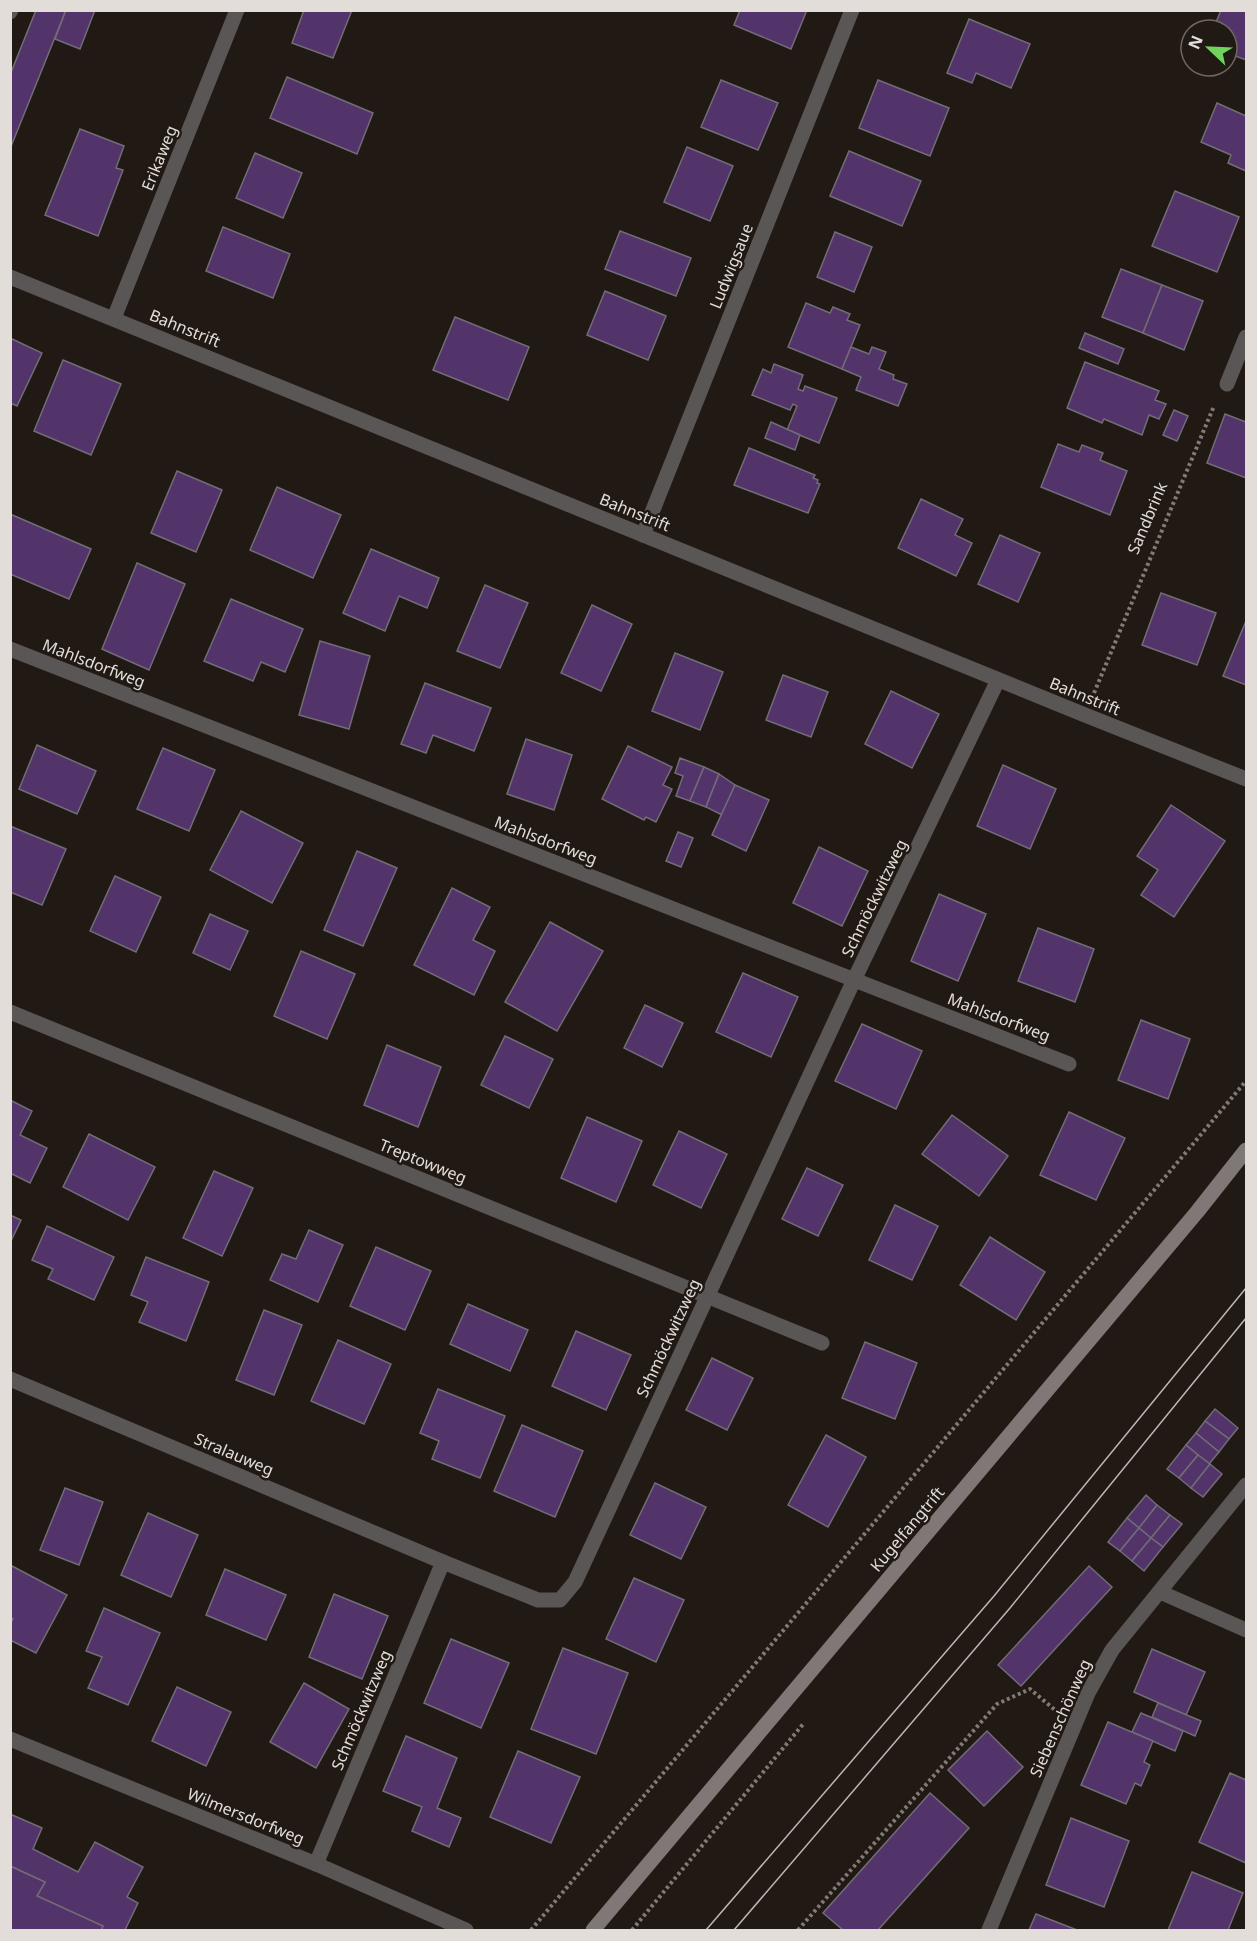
<svg xmlns="http://www.w3.org/2000/svg" width="1257" height="1941" font-family="'Noto Sans',sans-serif">
	<rect width="100%" height="100%" fill="#211913"/>
	<g fill="#52346b" stroke="#716c76" stroke-width="1.5">
		<path d="M36,10h30l-56,139v-74z"/>
		<path d="M66,10h29l-15,39 -25,-10z"/>
		<path d="M304,10h48l-19,48 -41,-15z"/>
		<path d="M740,10h67l-16,39 -57,-24z"/>
		<path d="M1221,10h25v50l-19,-7v-23h-14z"/>
		<path d="M969,19l61,25 -19,44 -35,-15 -4,10 -25,-10z"/>
		<path d="M287,77l86,36 -16,41 -87,-36z"/>
		<path d="M721,80l57,23 -20,47 -57,-23z"/>
		<path d="M878,80l71,28 -19,48 -71,-28z"/>
		<path d="M1217,103l29,13v55l-18,-8 3,-8 -30,-13z"/>
		<path d="M80,129l44,17 -8,22 7,2 -25,66 -53,-21z"/>
		<path d="M687,147l46,19 -23,55 -46,-19z"/>
		<path d="M849,151l72,30 -19,45 -72,-30z"/>
		<path d="M255,153l47,20 -19,45 -47,-20z"/>
		<path d="M1175,191l64,26 -22,55 -65,-26z"/>
		<path d="M223,227l67,27 -17,44 -67,-27z"/>
		<path d="M620,231l71,27 -15,38 -71,-27z"/>
		<path d="M835,232l37,15 -18,45 -37,-15z"/>
		<path d="M1121,269l41,16 -19,48 -41,-16z"/>
		<path d="M1162,285l41,16 -19,49 -41,-17z"/>
		<path d="M605,291l61,25 -18,44 -61,-25z"/>
		<path d="M806,303l24,10 3,-6 17,7 -3,6 13,5 -18,44 -54,-22z"/>
		<path d="M455,317l74,30 -21,53 -75,-30z"/>
		<path d="M1085,333l39,16 -6,15 -39,-16z"/>
		<path d="M10,338l32,15 -25,53 -7,-3z"/>
		<path d="M851,347l18,7 3,-7 14,5 -7,17 15,6 -1,4 14,5 -9,22 -42,-16 5,-13 -19,-8z"/>
		<path d="M63,360l58,24 -30,71 -57,-24z"/>
		<path d="M1085,362l74,29 -4,9 11,4 -7,15 -10,-4 -7,20 -38,-16 -2,4 -35,-15z"/>
		<path d="M774,364l29,11 -5,14 5,2 2,-5 32,12 -18,45 -32,-13 10,-24 -4,-2 -3,6 -38,-15 11,-26 8,4z"/>
		<path d="M1174,410l14,6 -11,25 -14,-6z"/>
		<path d="M1225,414l21,8v56l-39,-15z"/>
		<path d="M771,422l29,13 -5,15 -30,-12z"/>
		<path d="M1058,444l21,8 3,-7 21,8 -3,7 27,11 -17,44 -69,-28z"/>
		<path d="M749,448l66,27 -2,3 5,2 -1,3 3,1 -12,29 -74,-28z"/>
		<path d="M177,471l45,19 -26,62 -45,-19z"/>
		<path d="M277,487l64,28 -28,63 -63,-28z"/>
		<path d="M921,499l42,20 -8,16 17,8 -16,33 -58,-28z"/>
		<path d="M10,514l81,35 -22,50 -59,-25z"/>
		<path d="M1000,535l40,18 -22,49 -40,-18z"/>
		<path d="M371,549l68,29 -12,30 -28,-12 -14,35 -42,-18z"/>
		<path d="M137,563l48,21 -36,86 -47,-21z"/>
		<path d="M485,585l43,18 -28,65 -43,-17z"/>
		<path d="M1161,593l55,20 -19,52 -55,-20z"/>
		<path d="M231,599l72,30 -18,43 -24,-10 -8,19 -49,-20z"/>
		<path d="M592,605l40,19 -31,67 -40,-18z"/>
		<path d="M1246,621v64l-23,-9z"/>
		<path d="M320,641l50,15 -21,73 -50,-14z"/>
		<path d="M675,653l48,19 -23,58 -48,-19z"/>
		<path d="M783,675l45,17 -17,45 -45,-17z"/>
		<path d="M425,683l66,25 -17,43 -41,-16 -7,18 -25,-9z"/>
		<path d="M891,691l48,23 -27,54 -47,-24z"/>
		<path d="M526,739l46,16 -18,55 -47,-16z"/>
		<path d="M37,745l59,26 -19,43 -58,-25z"/>
		<path d="M628,746l44,21 -9,18 9,4 -16,33 -10,-5 -2,3 -42,-21z"/>
		<path d="M163,748l52,22 -26,61 -52,-22z"/>
		<path d="M680,758l24,9 -14,34 -14,-5 7,-20 -8,-3z"/>
		<path d="M1003,765l53,24 -26,60 -53,-23z"/>
		<path d="M704,767l15,7 -13,33 -16,-6z"/>
		<path d="M719,774l16,11 -13,30 -16,-8z"/>
		<path d="M735,785l34,15 -23,51 -34,-16z"/>
		<path d="M1171,805l54,36 -51,76 -33,-22 17,-25 -21,-14z"/>
		<path d="M241,811l62,32 -31,60 -62,-33z"/>
		<path d="M10,826l56,23 -24,56 -32,-13z"/>
		<path d="M678,832l15,6 -12,29 -15,-6z"/>
		<path d="M819,847l49,24 -26,55 -49,-23z"/>
		<path d="M357,851l40,17 -34,78 -39,-16z"/>
		<path d="M115,876l46,21 -25,55 -46,-21z"/>
		<path d="M452,888l38,19 -17,33 22,11 -21,44 -60,-30z"/>
		<path d="M939,894l47,20 -28,67 -47,-20z"/>
		<path d="M210,914l38,17 -18,39 -37,-17z"/>
		<path d="M550,922l53,29 -46,80 -52,-29z"/>
		<path d="M1038,928l56,21 -19,53 -57,-21z"/>
		<path d="M301,951l54,23 -28,65 -53,-23z"/>
		<path d="M743,973l55,24 -27,60 -55,-25z"/>
		<path d="M645,1005l38,18 -21,44 -38,-19z"/>
		<path d="M1141,1020l49,19 -22,60 -50,-19z"/>
		<path d="M862,1024l60,27 -26,58 -61,-28z"/>
		<path d="M505,1036l48,23 -24,49 -48,-23z"/>
		<path d="M387,1045l54,22 -23,60 -54,-22z"/>
		<path d="M10,1100l22,11 -12,24 27,13 -17,35 -20,-10z"/>
		<path d="M1069,1112l56,26 -29,62 -56,-25z"/>
		<path d="M952,1115l56,41 -29,40 -57,-42z"/>
		<path d="M587,1117l55,24 -26,61 -55,-24z"/>
		<path d="M679,1131l48,23 -26,54 -48,-23z"/>
		<path d="M89,1134l66,33 -27,53 -65,-33z"/>
		<path d="M807,1168l36,17 -25,51 -36,-17z"/>
		<path d="M214,1171l39,17 -31,68 -39,-18z"/>
		<path d="M895,1205l43,21 -26,54 -43,-20z"/>
		<path d="M10,1215l11,5 -11,23z"/>
		<path d="M47,1226l67,31 -20,43 -46,-21 5,-10 -21,-9z"/>
		<path d="M309,1230l34,15 -25,57 -48,-22 12,-26 14,5z"/>
		<path d="M990,1237l55,35 -29,48 -56,-35z"/>
		<path d="M376,1247l55,24 -26,59 -55,-24z"/>
		<path d="M146,1257l63,25 -23,59 -47,-19 9,-20 -17,-7z"/>
		<path d="M468,1304l60,26 -18,41 -60,-27z"/>
		<path d="M264,1310l38,15 -28,70 -38,-15z"/>
		<path d="M576,1331l55,24 -25,55 -54,-24z"/>
		<path d="M338,1340l53,24 -27,60 -53,-23z"/>
		<path d="M865,1342l52,21 -22,56 -53,-21z"/>
		<path d="M712,1358l41,20 -26,52 -41,-20z"/>
		<path d="M438,1389l67,27 -25,62 -48,-19 7,-18 -19,-8z"/>
		<path d="M1215,1409l23,19 -9,11 -24,-18z"/>
		<path d="M1205,1421l24,18 -10,13 -23,-19z"/>
		<path d="M522,1425l61,26 -28,66 -61,-26z"/>
		<path d="M1196,1433l23,19 -10,12 -23,-19z"/>
		<path d="M826,1435l40,22 -38,70 -40,-22z"/>
		<path d="M1186,1445l12,10 -19,23 -12,-9z"/>
		<path d="M1198,1455l12,9 -19,24 -12,-10z"/>
		<path d="M1210,1464l12,10 -19,23 -12,-9z"/>
		<path d="M655,1483l51,24 -25,52 -51,-24z"/>
		<path d="M65,1488l38,14 -24,63 -39,-15z"/>
		<path d="M1146,1495l11,10 -18,23 -12,-10z"/>
		<path d="M1157,1505l13,10 -19,23 -12,-10z"/>
		<path d="M148,1513l50,22 -27,62 -50,-22z"/>
		<path d="M1170,1515l12,9 -19,23 -12,-9z"/>
		<path d="M1127,1518l12,10 -19,23 -12,-9z"/>
		<path d="M1139,1528l12,10 -19,23 -12,-10z"/>
		<path d="M1151,1538l12,9 -19,24 -12,-10z"/>
		<path d="M12,1566l55,29 -31,58 -26,-13v-16l3,-5 -3,-2v-47z"/>
		<path d="M1089,1566l23,21 -91,99 -23,-21z"/>
		<path d="M225,1569l61,26 -20,45 -60,-25z"/>
		<path d="M634,1578l50,22 -28,62 -50,-23z"/>
		<path d="M334,1594l54,22 -26,63 -53,-22z"/>
		<path d="M104,1608l56,25 -32,72 -40,-17 14,-31 -16,-6z"/>
		<path d="M451,1639l58,24 -28,65 -57,-25z"/>
		<path d="M563,1648l65,25 -32,81 -65,-25z"/>
		<path d="M1152,1649l53,23 -19,43 -52,-23z"/>
		<path d="M304,1683l45,26 -33,59 -46,-26z"/>
		<path d="M177,1687l54,25 -25,54 -54,-25z"/>
		<path d="M1158,1703l43,18 -6,15 -43,-19z"/>
		<path d="M1141,1713l42,18 -8,20 -43,-19z"/>
		<path d="M1108,1722l45,19 -9,21 6,3 -9,21 -6,-3 -9,21 -45,-19z"/>
		<path d="M987,1731l36,36 -39,39 -36,-36z"/>
		<path d="M406,1736l51,22 -20,50 24,10 -12,29 -37,-16 10,-24 -39,-16z"/>
		<path d="M518,1751l62,26 -29,66 -61,-26z"/>
		<path d="M1230,1773l16,7v83l-47,-21z"/>
		<path d="M930,1793l39,35 -91,102h-35l-20,-17z"/>
		<path d="M10,1814l32,14 -9,21 45,23 17,-30 48,25 -16,30 11,6 -13,27h-24l2,-4 -66,-30 8,-14 -35,-16z"/>
		<path d="M1071,1818l58,23 -25,66 -58,-22z"/>
		<path d="M10,1866l35,16 -8,14 66,30 -2,4h-91z"/>
		<path d="M1192,1872l51,21 -15,37h-60z"/>
		<path d="M1036,1914l41,16h-48z"/>
	</g>
	<g fill="none" stroke-linecap="round" stroke-linejoin="round">
		<g stroke="#817a75" stroke-width="4" stroke-dasharray="3 3" stroke-linecap="butt">
			<path d="M1094,693l120,-287"/>
			<path d="M531,1930l715,-849"/>
			<path d="M632,1930l172,-207"/>
			<path d="M798,1930l199,-226 33,-15 25,21"/>
		</g>
		<path stroke="#5b5656" stroke-width="15" d="M10,12l1,-2"/>
		<g stroke="#5b5656" stroke-width="15">
			<path d="M10,277l1075,438 161,64"/>
			<path d="M114,318l123,-308"/>
			<path d="M1227,384l19,-47"/>
			<path d="M643,535l209,-525"/>
			<path d="M10,649l1059,415"/>
			<path d="M10,1012l812,331"/>
			<path d="M10,1379l433,183"/>
			<path d="M1160,1592l86,38"/>
			<path d="M10,1739l306,125 150,66"/>
			<path d="M316,1864l127,-302 95,38h22l15,-18 279,-602 144,-300"/>
			<path d="M989,1930l99,-237 24,-43 134,-165"/>
		</g>
		<path stroke="#807777" stroke-width="15" d="M593,1930l604,-718 49,-62"/>
		<g stroke="#beb7b3" stroke-width="1.5">
			<path d="M706,1930l288,-334 252,-308"/>
			<path d="M734,1930l276,-322 236,-290"/>
		</g>
	</g>
	<g text-anchor="middle" stroke-width="5" stroke-linejoin="round" paint-order="stroke">
		<g font-size="16" fill="#e3ddd9" stroke="#211913">
			<text transform="translate(159 158) rotate(-68)" y="6">Erikaweg</text>
			<text transform="translate(731 266) rotate(-68)" y="6">Ludwigsaue</text>
			<text transform="translate(185 328) rotate(22)" y="6">Bahnstrift</text>
			<text transform="translate(635 512) rotate(22)" y="6">Bahnstrift</text>
			<text transform="translate(1147 518) rotate(-67)" y="6">Sandbrink</text>
			<text transform="translate(94 663) rotate(21)" y="6">Mahlsdorfweg</text>
			<text transform="translate(1085 696) rotate(22)" y="6">Bahnstrift</text>
			<text transform="translate(546 840) rotate(21)" y="6">Mahlsdorfweg</text>
			<text transform="translate(874 898) rotate(-64)" y="6">Schmöckwitzweg</text>
			<text transform="translate(999 1017) rotate(21)" y="6">Mahlsdorfweg</text>
			<text transform="translate(423 1161) rotate(22)" y="6">Treptowweg</text>
			<text transform="translate(668 1338) rotate(-65)" y="6">Schmöckwitzweg</text>
			<text transform="translate(234 1454) rotate(23)" y="6">Stralauweg</text>
			<text transform="translate(907 1529) rotate(-50)" y="6">Kugelfangtrift</text>
			<text transform="translate(361 1710) rotate(-67)" y="6">Schmöckwitzweg</text>
			<text transform="translate(1060 1718) rotate(-66)" y="6">Siebenschönweg</text>
			<text transform="translate(246 1816) rotate(22)" y="6">Wilmersdorfweg</text>
		</g>
	</g>
	<rect width="1257" height="1941" fill="none" stroke="#e3ddd9" stroke-width="24"/>
	<g transform="translate(1209 48) rotate(293)"><circle r="28" fill="#211913" stroke="#6f6762" stroke-width="1.5"/>
	<path d="M0-4.5L10 22L0 15L-10 22Z" fill="#72d25e"/>
	<text y="-9" font-size="16" font-weight="bold" text-anchor="middle" fill="#e3ddd9">N</text>
	</g>
</svg>
